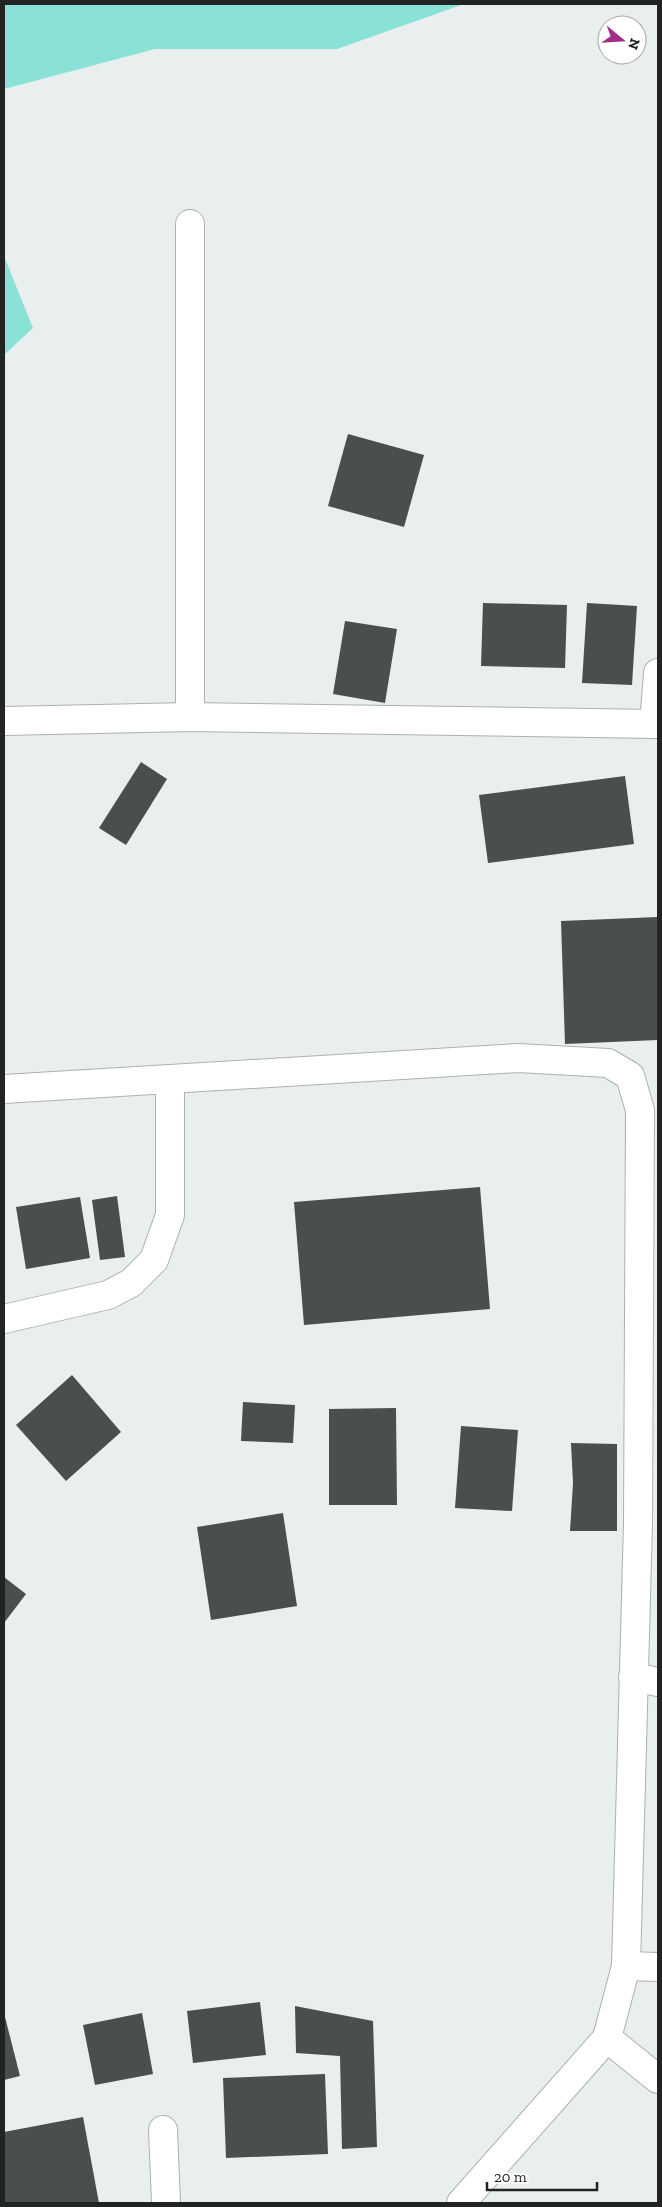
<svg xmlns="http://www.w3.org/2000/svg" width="662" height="2207" font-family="'Zilla Slab',serif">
	<rect width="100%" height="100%" fill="#e8efee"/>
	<g fill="#8ae1d6">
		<path d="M4,4h460l-127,45h-182l-151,40z"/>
		<path d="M4,256l29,72 -29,27z"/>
	</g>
	<g fill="#494f4e">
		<path d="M348,434l76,21 -20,72 -76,-21z"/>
		<path d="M483,603l84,2 -2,63 -84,-2z"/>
		<path d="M587,603l50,3 -5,79 -50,-2z"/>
		<path d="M345,621l52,8 -12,74 -52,-9z"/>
		<path d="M141,762l26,17 -41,66 -27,-17z"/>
		<path d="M625,776l9,68 -146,19 -9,-68z"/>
		<path d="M658,917v123l-93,4 -4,-123z"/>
		<path d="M480,1187l10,122 -186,16 -10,-123z"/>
		<path d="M117,1196l8,61 -25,3 -8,-60z"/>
		<path d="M80,1197l10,61 -64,11 -10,-62z"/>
		<path d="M72,1375l49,57 -55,49 -50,-56z"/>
		<path d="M243,1402l52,3 -2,38 -52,-2z"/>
		<path d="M396,1408l1,97h-68v-96z"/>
		<path d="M461,1426l57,4 -6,81 -57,-3z"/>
		<path d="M571,1443l46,1v87h-47l3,-48z"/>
		<path d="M283,1513l14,93 -86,14 -14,-93z"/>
		<path d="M4,1577l22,17 -22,29z"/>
		<path d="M260,2002l6,53 -73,8 -6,-52z"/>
		<path d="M295,2006l78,15 4,126 -35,2 -2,-93 -44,-3z"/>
		<path d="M4,2013l16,63 -16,4z"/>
		<path d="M142,2013l11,61 -58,11 -12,-60z"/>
		<path d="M325,2074l3,80 -102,4 -3,-80z"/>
		<path d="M83,2117l16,86h-95v-71z"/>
	</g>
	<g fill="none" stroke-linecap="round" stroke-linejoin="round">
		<defs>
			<g id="minor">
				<path d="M190,224v493"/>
				<path d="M4,721l186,-4 468,7"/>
				<path d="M654,724l4,-51"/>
				<path d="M4,1089l514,-31 90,5 22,13 10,34 -2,413 -12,443 -19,72 -146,165"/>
				<path d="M4,1319l104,-24 23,-12 23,-23 16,-45v-136"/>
				<path d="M633,1677l25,5"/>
				<path d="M626,1966l32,1"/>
				<path d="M607,2038l51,41"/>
				<path d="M163,2130l3,73"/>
			</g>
		</defs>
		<use href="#minor" stroke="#abb1b0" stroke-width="30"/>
		<use href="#minor" stroke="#fff" stroke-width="28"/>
	</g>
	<rect width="662" height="2207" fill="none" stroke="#212423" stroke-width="10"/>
	<g transform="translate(622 40) rotate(108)"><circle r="24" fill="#ffffff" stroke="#a6a7a7"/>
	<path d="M0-4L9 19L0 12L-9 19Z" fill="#a12d88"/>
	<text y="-8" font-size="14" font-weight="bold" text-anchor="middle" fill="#212423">N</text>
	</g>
	<path d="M487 2182v8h110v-8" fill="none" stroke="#212423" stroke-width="2.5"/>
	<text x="494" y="2182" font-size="15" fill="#212423" stroke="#ffffff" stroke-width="4" paint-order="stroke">20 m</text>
</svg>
